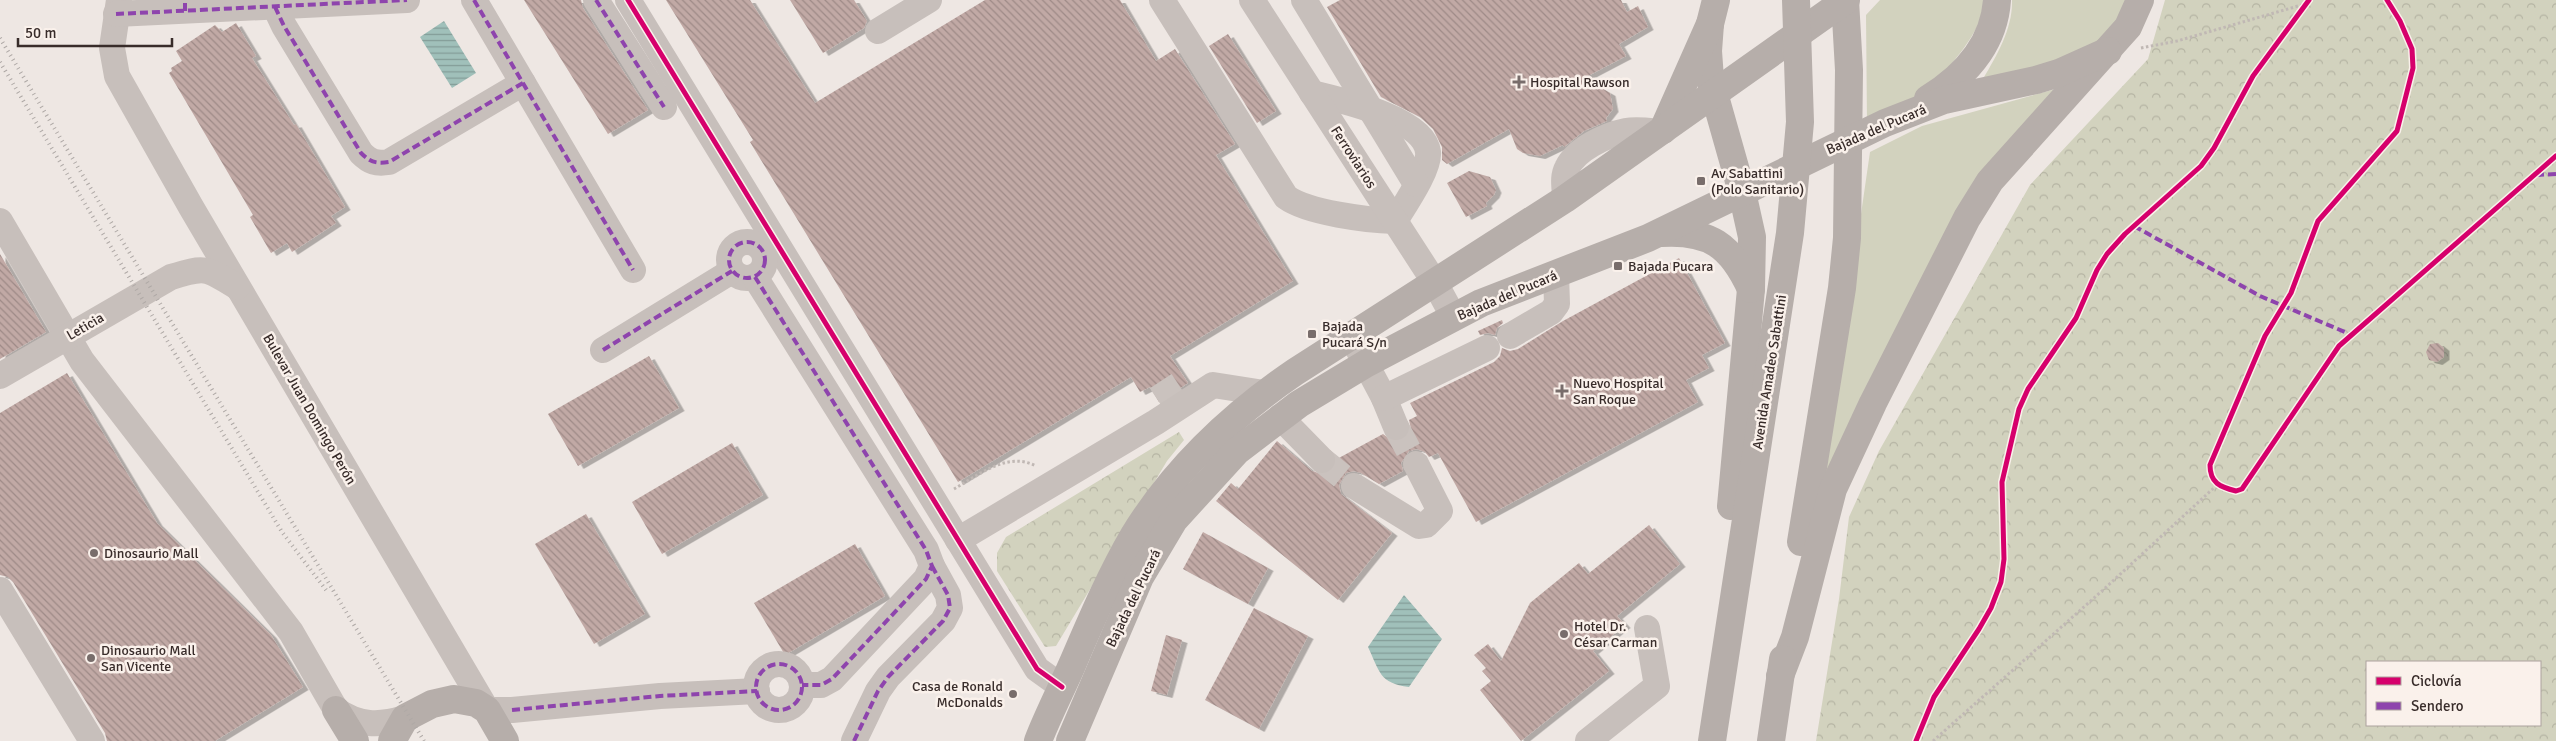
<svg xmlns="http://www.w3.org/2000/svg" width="2556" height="741" font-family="Signika,sans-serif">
	<defs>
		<pattern id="park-crowns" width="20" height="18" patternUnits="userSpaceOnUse" patternTransform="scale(1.25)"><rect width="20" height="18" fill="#d2d2be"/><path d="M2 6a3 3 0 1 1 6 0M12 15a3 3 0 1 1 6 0" fill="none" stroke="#b5b4a3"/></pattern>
		<pattern id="water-rules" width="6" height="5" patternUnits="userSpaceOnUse" patternTransform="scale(1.25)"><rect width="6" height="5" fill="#a0c0ba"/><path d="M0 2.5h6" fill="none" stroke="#839c97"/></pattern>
		<pattern id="building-back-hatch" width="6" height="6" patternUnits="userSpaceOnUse" patternTransform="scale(1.25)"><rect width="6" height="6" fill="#c1a9a5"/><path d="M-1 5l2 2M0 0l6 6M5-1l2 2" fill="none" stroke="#9e8a87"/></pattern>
		<filter id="shadow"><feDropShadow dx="5.5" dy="3" stdDeviation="0" flood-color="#0004"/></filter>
	</defs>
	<rect width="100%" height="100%" fill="#eee7e3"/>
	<g fill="#d2d2be">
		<path d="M1880,0h104c2,30 -45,82 -69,98 -15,9 -32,17 -48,25l-1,-108z"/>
		<path d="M2012,0h119l-18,32 -28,21 -42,15 -60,11c14,-24 30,-51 29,-79z"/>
		<path d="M2063,87l-57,63 -190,360 15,-89 39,-269 52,-26z"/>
	</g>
	<g fill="url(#park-crowns)" fill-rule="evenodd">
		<path d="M2165,0h391v741h-740l23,-142 10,-82 30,-66 151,-266 118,-126zM2367,662h173v63h-173z"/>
		<path d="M1179,432l5,8 -17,21 -111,185 -11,1 -48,-76v-18l9,-16z"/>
	</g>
	<g fill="url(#water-rules)">
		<path d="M444,21l32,52 -24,15 -32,-51z"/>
		<path d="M1404,595l38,44 -33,48c-30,-4 -29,-15 -41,-40z"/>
	</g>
	<g fill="url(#building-back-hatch)" filter="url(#shadow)">
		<path d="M524,0h57l2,8 65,102 -40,24z"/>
		<path d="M666,0h84l65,103 170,-103h135l36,61 19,-12 60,95 -19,11 77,126 -123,75 18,27 -29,19 -9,-15 -10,5 -9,-15 -173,105 -208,-340 3,-2z"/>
		<path d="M790,0h64l13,21 -3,7 -41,25z"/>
		<path d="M1340,0h281l6,12 11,-6 10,21 -29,17 7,12 -42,22 26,15 3,16 -7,9 1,3 -23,10 -20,16 -1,-2 -23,11 -17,-3 -6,-4 -8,-20 -62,35 -5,-4v-13l-9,-18 -13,-12 -39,-20 -54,-90z"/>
		<path d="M236,23l20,33 -4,2 42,67 2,-1 49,83 -14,9 5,7 -44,29 -5,-9 -16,10 -21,-36 3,-2 -84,-142 3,-2 -1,-3 11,-7 -6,-10 39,-26 7,7z"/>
		<path d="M1228,34l48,77 -19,12 -48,-77z"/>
		<path d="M1469,171l21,6 6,13 -2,5 -8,8 1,3 -21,11 -19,-34z"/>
		<path d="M0,254l46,78 -46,27z"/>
		<path d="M1679,258l46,85 -23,12 7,13 -23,12 12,22 -222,120 -38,-69 -9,4 -4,-5 -8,-3 -8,2 -8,12 2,8 -24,13 -18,-11 -7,-2 -8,2 -7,12 2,9 51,39 -54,67 -122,-99 15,-18 7,6 39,-48 35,30 13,4 8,-5 4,-11 46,-25 11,8 8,-1 9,-12 -2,-9 8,-4 -7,-13 84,-41 6,-6 2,-8 8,3 8,-2 45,-28z"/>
		<path d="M1502,320l1,3 -6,5 -2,7 -7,-2 -8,2 -2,-4z"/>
		<path d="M2438,343l6,5v9l-7,5 -8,-2 -3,-8 4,-8z"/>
		<path d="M649,356l30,52 -101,58 -30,-52z"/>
		<path d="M67,373l90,150 114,112 32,52 -88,54h-108l-2,-8 -92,-151 -5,-5 -8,-2v-162z"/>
		<path d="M732,443l31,52 -101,59 -30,-52z"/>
		<path d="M586,514l59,100 -51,30 -59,-100z"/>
		<path d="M1649,525l31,39 -63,52 8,9 -32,26 16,20 -88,70 -41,-51 11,-9 -9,-10 4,-3 -12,-13 14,-11 13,17 29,-58 49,-40 9,11z"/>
		<path d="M1203,532l65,36 -20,36 -65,-35z"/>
		<path d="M855,544l30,52 -100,59 -31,-52z"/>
		<path d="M1254,608l54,28 -49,93 -54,-29z"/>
		<path d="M1166,635l16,5 -15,55 -16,-4z"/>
	</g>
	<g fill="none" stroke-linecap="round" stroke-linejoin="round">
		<g stroke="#cac2be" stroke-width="26" stroke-dasharray="26 13" stroke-linecap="butt">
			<path d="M1157,399l29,-19"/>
			<path d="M1396,427l20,37"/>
			<path d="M1322,460l32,26"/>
		</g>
		<g stroke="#c0b8b4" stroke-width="3" stroke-dasharray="2.5 2.5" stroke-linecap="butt">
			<path d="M2141,48l36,-7 128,-37"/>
			<path d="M954,489c25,-14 53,-38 82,-23"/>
			<path d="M1933,741l170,-151 114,-105"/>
		</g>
		<g stroke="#c7bfbb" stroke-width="26">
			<path d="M119,0l-7,48 5,28 74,131 296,503h25l148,-14 97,-5"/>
			<path d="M474,0l159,270"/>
			<path d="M596,0l68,107"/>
			<path d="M628,0l409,669 25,18"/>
			<path d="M1162,0l124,197c22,16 81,23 109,24 9,-15 35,-52 33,-69 -4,-34 -88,-52 -116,-59"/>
			<path d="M1252,0l183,283 18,33"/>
			<path d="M1304,0l112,184"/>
			<path d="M275,7l9,19 77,127c9,9 15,11 28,9l134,-79"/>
			<path d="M116,14l291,-14"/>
			<path d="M878,31l51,-31"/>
			<path d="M1565,199c0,-10 -3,-22 2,-31 9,-19 39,-33 59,-37 11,-2 24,0 35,1"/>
			<path d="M0,221l82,140 209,271 45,78c23,16 43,16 69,8"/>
			<circle cx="747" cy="260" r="18"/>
			<path d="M755,277l171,273 6,16 -6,13 -94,100 -11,6h-19"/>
			<path d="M1351,336l33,62 12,29"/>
			<path d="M1510,336l41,-24 6,-8 -1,-30"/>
			<path d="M603,350l129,-79"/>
			<path d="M0,376l171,-99c35,-11 36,-9 66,10"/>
			<path d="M1384,398l103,-50"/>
			<path d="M1280,417l42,43"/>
			<path d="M1354,486l65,40 7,-1 14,-14 -24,-47"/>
			<path d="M958,540l198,-118 57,-37 51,8"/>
			<path d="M0,590l92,151"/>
			<circle cx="779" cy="687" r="23"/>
			<path d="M854,741l24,-50 10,-14 55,-56 7,-13 -2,-13 -16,-29"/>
			<path d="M1588,741l69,-55 -10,-58"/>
		</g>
		<g stroke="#b6aeaa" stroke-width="28">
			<path d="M1710,24l-2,27 2,28 32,113 10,45 -1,52 -20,217"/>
			<path d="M1928,99c37,-23 66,-54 69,-99"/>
			<path d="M1663,130l47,-106 6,-24"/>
			<path d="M1661,233c48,-3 70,12 90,56"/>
			<path d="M1801,542l41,-254 5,-50 2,-168 -4,-70"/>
			<path d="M1780,676l15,-39 38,-148 40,-86 94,-185 23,-37 138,-154 12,-27"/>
			<path d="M336,710l19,31"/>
			<path d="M392,741l13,-23 27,-14 22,-5 22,4 11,7 18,31"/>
			<path d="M1038,741c10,-26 23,-51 34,-76 19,-44 38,-89 62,-130 40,-65 98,-120 161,-163l270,-173 281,-199"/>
			<path d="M1070,741l70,-164 34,-57 63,-69 62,-47 68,-41 114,-60 167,-65 237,-115 59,-23 92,-20 23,-7 49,-22"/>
			<path d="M1712,741l78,-508 10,-111 -4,-122"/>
			<path d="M1771,741l12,-82"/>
		</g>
		<g stroke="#afa9a6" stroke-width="4" stroke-dasharray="1 4" stroke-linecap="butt">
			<path d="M0,38l424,703"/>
			<path d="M0,62l282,470 44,58"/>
		</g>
		<g stroke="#8e44ad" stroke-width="4" stroke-dasharray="8 4" stroke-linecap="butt">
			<path d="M474,0l159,270"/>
			<path d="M596,0l68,107"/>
			<path d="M275,7l9,19 77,127c9,9 15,11 28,9l134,-79"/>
			<path d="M185,11v-11"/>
			<path d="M116,14l291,-14"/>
			<path d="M2536,175l20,-1"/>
			<path d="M2134,226l126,70 92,39"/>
			<circle cx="747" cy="260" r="18"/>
			<path d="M755,277l171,273 6,16 -6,13 -94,100 -11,6h-19"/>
			<path d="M603,350l129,-79"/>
			<circle cx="779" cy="687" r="23"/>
			<path d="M512,710l148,-14 97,-5"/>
			<path d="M854,741l24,-50 10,-14 55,-56 7,-13 -2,-13 -16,-29"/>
		</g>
		<defs>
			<g id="cycleway">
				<path d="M628,0l409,669 25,18"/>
				<path d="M2387,0l13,21 12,28 1,19 -16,63 -79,90 -27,72 -26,43 -55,129c0,18 10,22 26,26l6,-2 97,-143 217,-190"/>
				<path d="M1916,741l18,-44 45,-68 12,-21 10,-26 3,-23 -2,-77 17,-73 9,-20 48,-71 21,-48 10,-16 18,-20 76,-68 13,-18 39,-72 56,-76"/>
			</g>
		</defs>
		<use href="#cycleway" stroke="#faf1eb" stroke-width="8"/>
		<use href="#cycleway" stroke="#d6006c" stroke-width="5"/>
	</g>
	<g fill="#786d6b" stroke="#faf1eb" stroke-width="2">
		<path d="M1516.5 74.5h5v5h5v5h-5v5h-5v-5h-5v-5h5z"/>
		<rect x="1696" y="176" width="10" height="10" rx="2.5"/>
		<rect x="1613" y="261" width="10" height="10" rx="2.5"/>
		<rect x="1307" y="329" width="10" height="10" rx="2.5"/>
		<path d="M1559.5 383.5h5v5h5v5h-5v5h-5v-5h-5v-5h5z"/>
		<circle cx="94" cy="553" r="5"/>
		<circle cx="1564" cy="634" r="5"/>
		<circle cx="91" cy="658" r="5"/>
		<circle cx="1013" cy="694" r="5"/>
	</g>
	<g text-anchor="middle" stroke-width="5" stroke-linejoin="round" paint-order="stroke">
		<g font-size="14" fill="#382c2a" stroke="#faf1eb" text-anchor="start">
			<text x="1530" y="87">Hospital Rawson</text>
			<text x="1711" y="178">Av Sabattini<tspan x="1711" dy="16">(Polo Sanitario)</tspan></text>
			<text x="1628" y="271">Bajada Pucara</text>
			<text x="1322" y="331">Bajada<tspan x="1322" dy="16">Pucará S/n</tspan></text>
			<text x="1573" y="388">Nuevo Hospital<tspan x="1573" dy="16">San Roque</tspan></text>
			<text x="104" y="558">Dinosaurio Mall</text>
			<text x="1574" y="631">Hotel Dr.<tspan x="1574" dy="16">César Carman</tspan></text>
			<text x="101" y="655">Dinosaurio Mall<tspan x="101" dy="16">San Vicente</tspan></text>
			<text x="1003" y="691" text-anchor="end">Casa de Ronald<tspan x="1003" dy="16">McDonalds</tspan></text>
		</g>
		<g font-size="14" fill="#382c2a" stroke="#faf1eb">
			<text transform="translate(1876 129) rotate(-23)" y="5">Bajada del Pucará</text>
			<text transform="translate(1354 157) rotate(57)" y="5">Ferroviarios</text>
			<text transform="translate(1507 295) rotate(-23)" y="5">Bajada del Pucará</text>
			<text transform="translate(85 326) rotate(-30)" y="5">Leticia</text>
			<text transform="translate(1769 372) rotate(-81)" y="5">Avenida Amadeo Sabattini</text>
			<text transform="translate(310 409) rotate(60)" y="5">Bulevar Juan Domingo Perón</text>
			<text transform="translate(1133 598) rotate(-64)" y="5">Bajada del Pucará</text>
		</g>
	</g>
	<rect x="2366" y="661" width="175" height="65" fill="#faf1eb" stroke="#aca29e"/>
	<rect x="2376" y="677" width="25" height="8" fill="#d6006c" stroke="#aca29e"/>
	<text x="2411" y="686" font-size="15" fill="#382c2a">Ciclovía</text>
	<rect x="2376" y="702" width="25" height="8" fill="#8e44ad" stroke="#aca29e"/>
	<text x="2411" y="711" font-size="15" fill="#382c2a">Sendero</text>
	<path d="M18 38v8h154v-8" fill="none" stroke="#382c2a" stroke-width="2.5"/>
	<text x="25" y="38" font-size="15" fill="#382c2a" stroke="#faf1eb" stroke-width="4" paint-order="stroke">50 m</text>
</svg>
